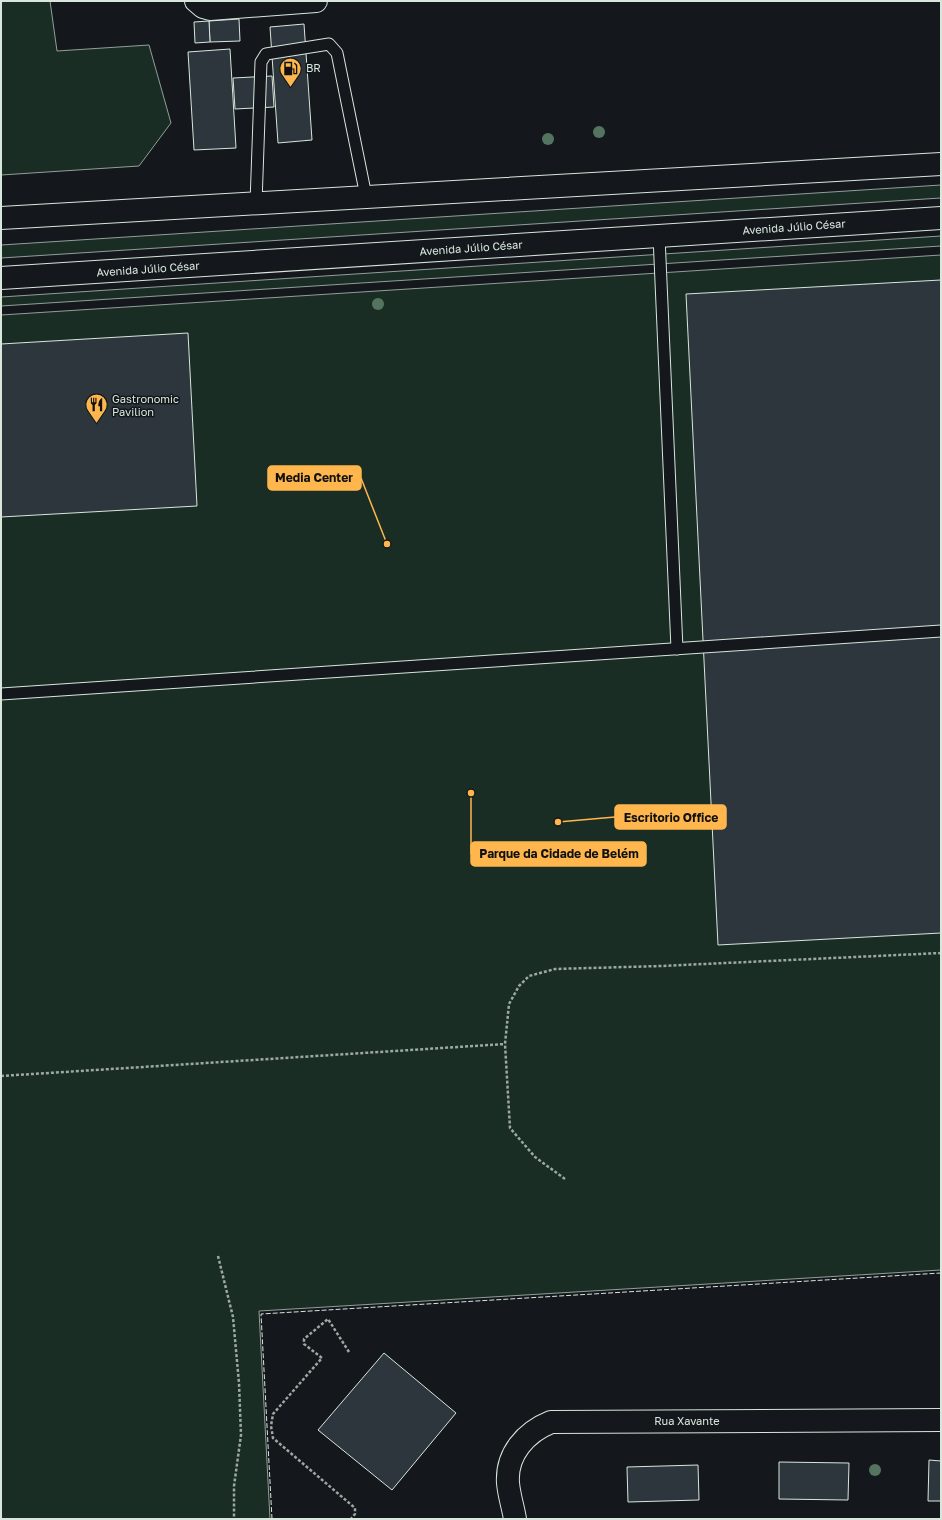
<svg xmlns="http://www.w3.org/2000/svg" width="942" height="1520" font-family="'Golos Text',sans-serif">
	<rect width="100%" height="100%" fill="#14181c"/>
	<g fill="#1a2d24" stroke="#939e99">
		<path d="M1,1h49l7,50 92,-6 22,78 -32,43 -138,9z"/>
		<path d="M941,185v13l-940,60v-13z"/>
		<path d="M941,236v10l-940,60v-9z"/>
		<path d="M941,255v1015l-682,41 11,208h-269v-1204z"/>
	</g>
	<g fill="#2c363c" stroke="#d8e6dc">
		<path d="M239,19l1,22 -30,1 -1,-21z"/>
		<path d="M209,21l1,21 -15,1 -1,-21z"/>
		<path d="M304,24l8,116 -34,3 -8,-116z"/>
		<path d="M230,49l6,99 -42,2 -6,-98z"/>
		<path d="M272,76l2,31 -39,2 -2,-31z"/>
		<path d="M941,280v653l-223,12 -32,-651z"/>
		<path d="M188,333l9,173 -196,11v-173z"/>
		<path d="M384,1353l72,60 -64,77 -74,-60z"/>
		<path d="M929,1460l12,1v40h-13z"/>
		<path d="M779,1462l70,1 -1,37 -69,-1z"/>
		<path d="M698,1465l1,35 -71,2 -1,-35z"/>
	</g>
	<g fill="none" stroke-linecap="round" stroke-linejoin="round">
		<defs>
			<g id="lane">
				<path d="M256,203l5,-141 5,-8 63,-10 8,9 29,143"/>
				<path d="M659,236l18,413"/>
				<path d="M1,694l940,-63"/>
			</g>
			<g id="street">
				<path d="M196,1l7,6 7,2 106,-8"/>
				<path d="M515,1519c-2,-12 -6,-24 -7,-36 -2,-29 18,-51 43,-61l390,-2"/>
			</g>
			<g id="primary">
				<path d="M1,218l940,-54"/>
				<path d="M1,278l940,-60"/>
			</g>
		</defs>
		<use href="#lane" stroke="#d8e6dc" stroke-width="13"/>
		<use href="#street" stroke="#d8e6dc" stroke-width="24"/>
		<use href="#primary" stroke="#d8e6dc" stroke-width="24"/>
		<g stroke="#9da8a2" stroke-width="2.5" stroke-dasharray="3 2" stroke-linecap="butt">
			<path d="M1,1076l504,-32"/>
			<path d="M565,1179l-30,-22 -25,-29 -5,-84 4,-40 10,-18 10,-10 26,-7 106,-3 280,-13"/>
			<path d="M218,1256l15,61 6,66 2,52 -7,51v33"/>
			<path d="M349,1352l-21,-33 -24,20v5l18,14 -49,56 -2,12 2,12 82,70v6l-4,5"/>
		</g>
		<use href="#lane" stroke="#14181c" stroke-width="11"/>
		<use href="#street" stroke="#14181c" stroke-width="22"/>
		<use href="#primary" stroke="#14181c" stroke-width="22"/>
		<path stroke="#d8e6dc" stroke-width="1" stroke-dasharray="5 2" stroke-linecap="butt" d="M272,1519l-11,-205 680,-41"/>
	</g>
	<g fill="#55745f">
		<circle cx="599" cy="132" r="6"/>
		<circle cx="548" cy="139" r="6"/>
		<circle cx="378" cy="304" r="6"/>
		<circle cx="875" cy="1470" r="6"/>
	</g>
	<defs>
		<symbol id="fuel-pin" viewBox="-11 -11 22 30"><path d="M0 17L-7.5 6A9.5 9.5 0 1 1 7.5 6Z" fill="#ffb74d" stroke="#14181c"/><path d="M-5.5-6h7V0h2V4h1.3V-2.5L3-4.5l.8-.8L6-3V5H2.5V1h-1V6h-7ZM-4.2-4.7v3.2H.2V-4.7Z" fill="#111"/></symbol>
		<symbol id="restaurant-pin" viewBox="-11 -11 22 30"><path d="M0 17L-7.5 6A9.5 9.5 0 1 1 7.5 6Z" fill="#ffb74d" stroke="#14181c"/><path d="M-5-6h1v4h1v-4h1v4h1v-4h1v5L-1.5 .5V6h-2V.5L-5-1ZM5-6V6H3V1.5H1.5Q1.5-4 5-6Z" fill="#111"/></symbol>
	</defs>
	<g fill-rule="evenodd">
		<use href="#fuel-pin" x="278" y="56" width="25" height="34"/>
		<use href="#restaurant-pin" x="84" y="392" width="25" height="34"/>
	</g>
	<g text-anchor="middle" stroke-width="3" stroke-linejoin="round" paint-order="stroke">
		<g font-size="11" fill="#d8e6dc" stroke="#14181c" text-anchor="start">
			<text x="306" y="72">BR</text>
			<text x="112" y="403">Gastronomic<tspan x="112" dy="13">Pavilion</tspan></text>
		</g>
		<g font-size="11" fill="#d8e6dc" stroke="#14181c">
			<text transform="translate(794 227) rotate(-4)" y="4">Avenida Júlio César</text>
			<text transform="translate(471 248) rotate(-4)" y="4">Avenida Júlio César</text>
			<text transform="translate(148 269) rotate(-4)" y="4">Avenida Júlio César</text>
			<text x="687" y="1425">Rua Xavante</text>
		</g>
	</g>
	<path fill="none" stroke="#ffb74d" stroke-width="1.5" d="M387 544L361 478M558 822L615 817M471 793L471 854"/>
	<g fill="#ffb74d" stroke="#14181c" stroke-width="1.5">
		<circle cx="387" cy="544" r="4"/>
		<circle cx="558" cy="822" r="4"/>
		<circle cx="471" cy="793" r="4"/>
	</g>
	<g fill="#ffb74d" stroke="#ffb74d" stroke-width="1.5">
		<rect x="268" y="466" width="93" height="24" rx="4"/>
		<rect x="615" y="805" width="111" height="24" rx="4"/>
		<rect x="471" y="842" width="175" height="24" rx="4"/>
	</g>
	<g font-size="12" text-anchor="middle" font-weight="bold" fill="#111">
		<text x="314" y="482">Media Center</text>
		<text x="671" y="822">Escritorio Office</text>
		<text x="559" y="858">Parque da Cidade de Belém</text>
	</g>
	<rect width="942" height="1520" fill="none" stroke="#d8e6dc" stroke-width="4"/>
</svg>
